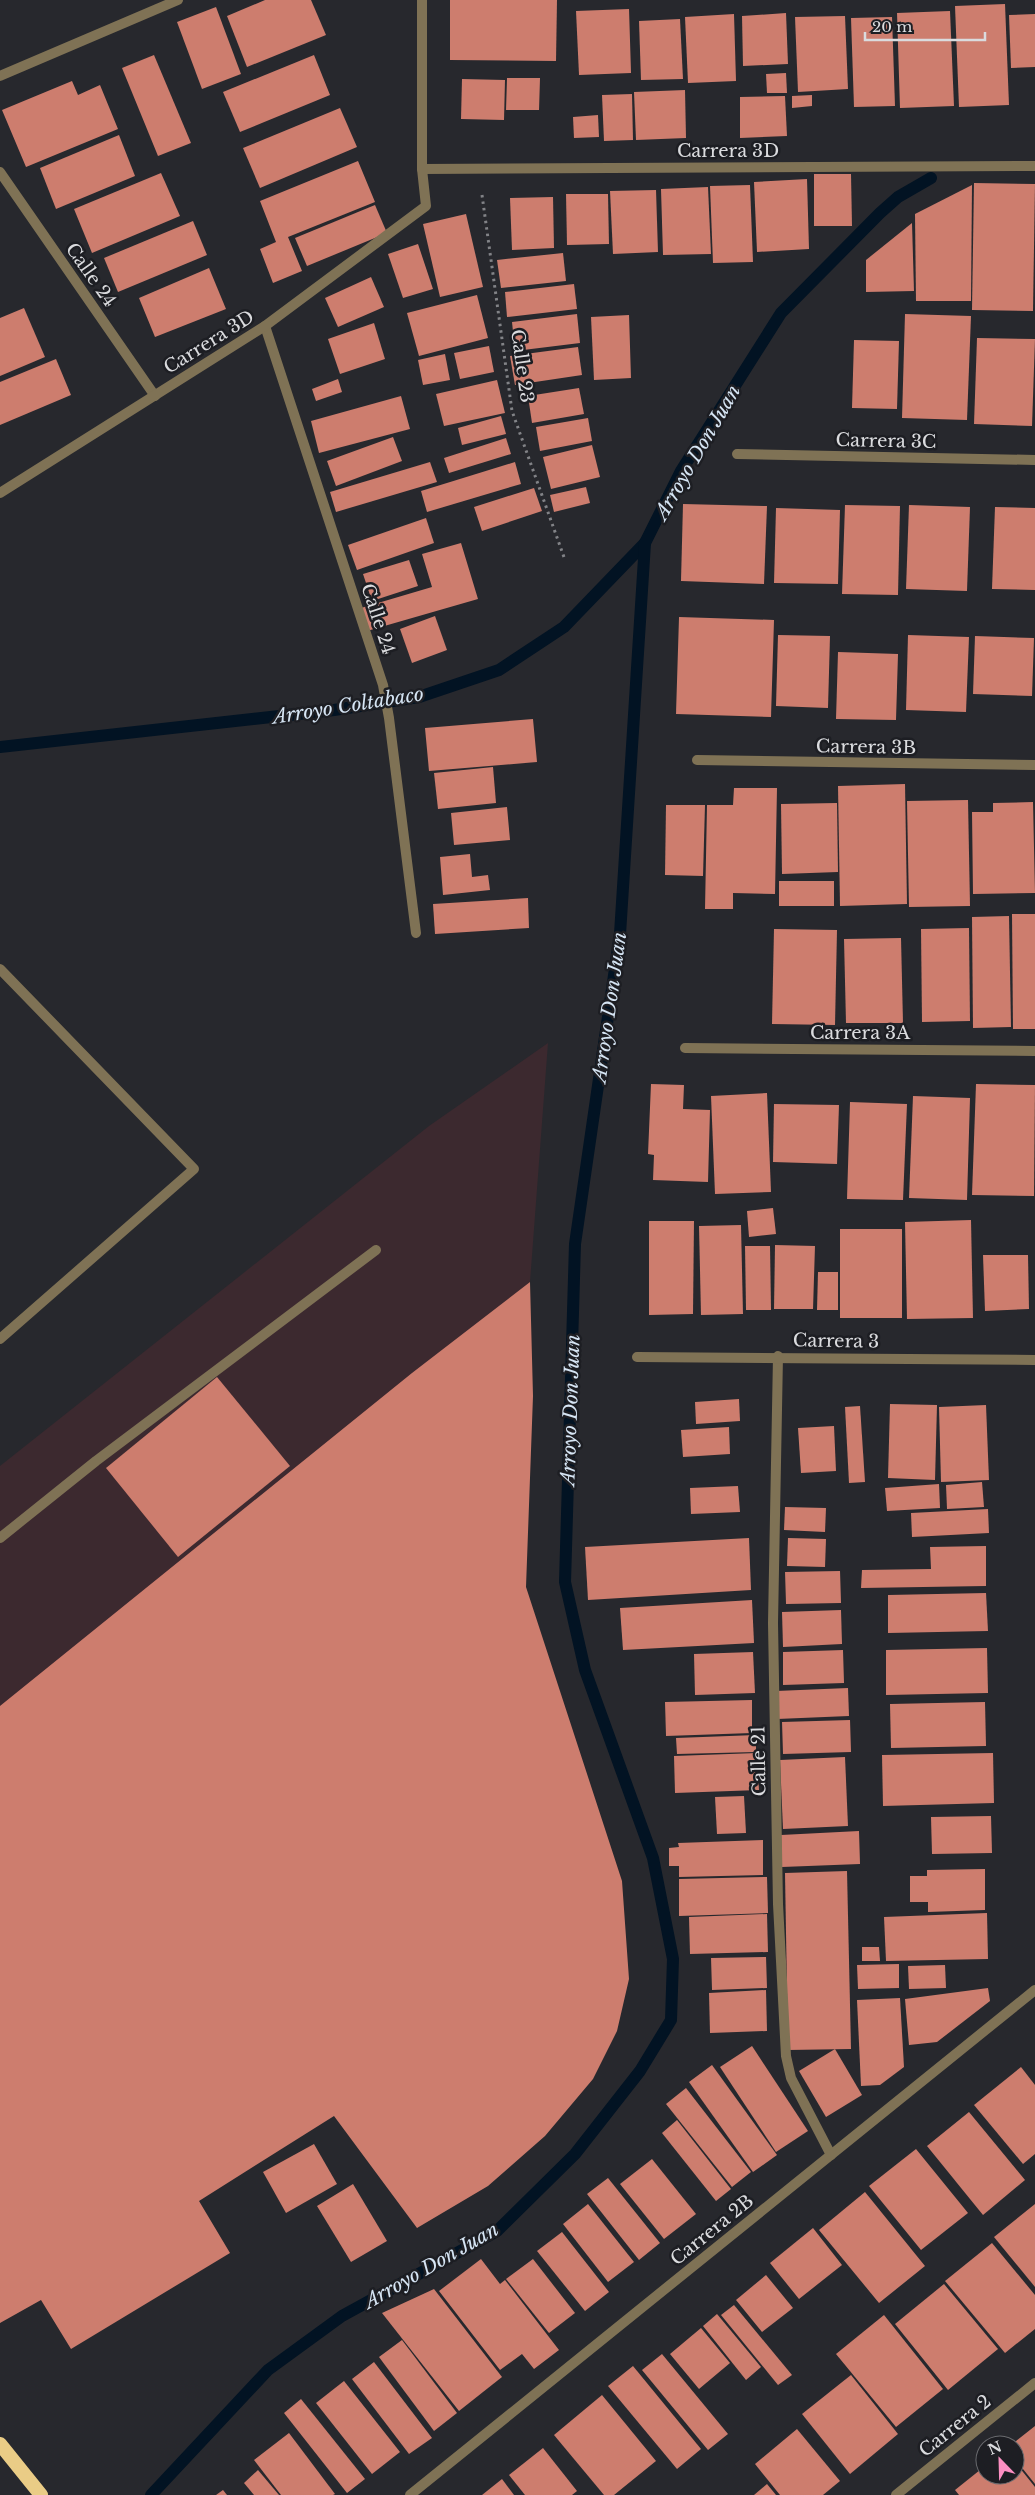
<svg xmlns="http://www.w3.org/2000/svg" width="1035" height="2495" font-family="'Libre Baskerville',serif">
	<rect width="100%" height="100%" fill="#27282d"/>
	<path fill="#3c292f" d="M548,1043l-18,239 -530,426v-242l429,-340z"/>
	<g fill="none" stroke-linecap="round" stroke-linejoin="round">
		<g stroke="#021323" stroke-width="12">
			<path d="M0,747l334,-37 85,-13 80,-27 65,-43 81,-84"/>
			<path d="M151,2495l117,-125 74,-54 155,-85 78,-77 65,-83 31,-51 2,-61 -20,-101 -68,-188 -20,-88 10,-338 45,-310 25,-391 36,-72 100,-158 99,-100 18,-16 33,-19"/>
		</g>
	</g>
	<g fill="#cd7d6e">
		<path d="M265,0h46l15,35 -79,32 -20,-51z"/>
		<path d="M450,0h107l-1,61 -106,-1z"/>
		<path d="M1005,4l4,101 -50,2 -4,-101z"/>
		<path d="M216,7l25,67 -39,15 -25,-67z"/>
		<path d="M629,9l2,64 -52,2 -3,-64z"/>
		<path d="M950,11l4,95 -54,2 -3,-95z"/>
		<path d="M786,13l2,51 -45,2 -1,-50z"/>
		<path d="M734,14l2,67 -48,2 -3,-66z"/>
		<path d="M1035,14v53l-24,1 -2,-53z"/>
		<path d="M845,16l3,73 -50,3 -3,-75z"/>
		<path d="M892,17l3,89 -41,1 -3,-89z"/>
		<path d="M680,19l3,60 -42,1 -2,-59z"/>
		<path d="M154,55l37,88 -33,13 -36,-88z"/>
		<path d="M314,55l16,40 -90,37 -17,-40z"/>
		<path d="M786,73l1,20h-20l-1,-19z"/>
		<path d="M507,78h33l-1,32h-33z"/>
		<path d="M462,79l43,1 -1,40 -43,-1z"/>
		<path d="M72,81l6,14 22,-10 18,44 -92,38 -24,-57z"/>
		<path d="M685,90l1,48 -50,2 -2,-48z"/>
		<path d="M632,94l1,46 -29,1 -2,-46z"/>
		<path d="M812,95v11l-20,2v-12z"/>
		<path d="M785,96l2,40 -47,2v-41z"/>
		<path d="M340,108l17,39 -97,41 -17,-40z"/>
		<path d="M598,115l1,22 -25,1 -1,-21z"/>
		<path d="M119,135l16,41 -79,33 -16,-41z"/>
		<path d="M358,161l17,41 -87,35 14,34 -29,12 -13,-34 16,-7 -16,-41z"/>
		<path d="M161,173l19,43 -88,37 -18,-44z"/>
		<path d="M814,174h37l1,52h-38z"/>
		<path d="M807,179l2,70 -52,3 -3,-70z"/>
		<path d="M974,183l61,1 -2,127 -61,-1z"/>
		<path d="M750,185l3,77 -40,1 -3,-77z"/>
		<path d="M972,185l-1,116h-55l-1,-87z"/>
		<path d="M708,187l3,67 -48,1 -2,-66z"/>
		<path d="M656,190l2,62 -45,2 -3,-63z"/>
		<path d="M566,194h42l1,50 -42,1z"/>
		<path d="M553,197l1,51 -42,2 -2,-52z"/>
		<path d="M375,205l12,28 -80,33 -12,-28z"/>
		<path d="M466,214l17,73 -43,10 -17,-73z"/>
		<path d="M193,221l14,34 -89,37 -14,-34z"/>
		<path d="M912,223l2,68 -48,1v-32z"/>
		<path d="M418,244l15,45 -30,9 -15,-44z"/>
		<path d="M563,253l3,28 -65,7 -4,-28z"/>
		<path d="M209,268l17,41 -71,28 -16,-39z"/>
		<path d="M371,277l13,30 -46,20 -13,-29z"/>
		<path d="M574,284l3,25 -70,8 -2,-25z"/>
		<path d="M477,295l11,43 -69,18 -12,-43z"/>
		<path d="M24,308l21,49 -45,19v-58z"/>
		<path d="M577,314l3,29 -65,8 -3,-29z"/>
		<path d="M905,314l66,2 -4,104 -65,-2z"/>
		<path d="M629,315l2,63 -37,2 -3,-63z"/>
		<path d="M374,323l11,36 -45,15 -12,-35z"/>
		<path d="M977,338l58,1 -3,87 -58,-2z"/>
		<path d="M854,340l45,1 -2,68 -45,-1z"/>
		<path d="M489,346l5,26 -34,7 -6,-26z"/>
		<path d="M578,347l4,28 -67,10 -5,-29z"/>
		<path d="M445,354l5,26 -27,5 -5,-25z"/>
		<path d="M56,359l15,36 -71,30v-43z"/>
		<path d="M338,379l4,13 -26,9 -4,-12z"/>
		<path d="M497,380l8,33 -61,13 -8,-32z"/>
		<path d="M579,388l5,26 -52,9 -4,-27z"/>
		<path d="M401,396l9,33 -91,24 -8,-32z"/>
		<path d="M501,416l5,18 -44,11 -4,-17z"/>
		<path d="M588,418l4,23 -52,10 -4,-24z"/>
		<path d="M393,437l9,24 -66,25 -9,-25z"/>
		<path d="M506,438l5,16 -62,19 -5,-15z"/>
		<path d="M592,445l8,32 -49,12 -8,-32z"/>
		<path d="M430,462l7,20 -101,30 -6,-20z"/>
		<path d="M515,462l6,22 -94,28 -6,-21z"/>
		<path d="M586,487l4,16 -36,9 -4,-17z"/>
		<path d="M534,488l8,23 -60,20 -8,-24z"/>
		<path d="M683,504l84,2 -3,78 -83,-3z"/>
		<path d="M845,505l55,1 -2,89 -56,-1z"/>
		<path d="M909,505l61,2 -3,84 -61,-2z"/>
		<path d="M995,507l40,1v82l-43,-1z"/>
		<path d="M776,508l64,2 -2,74 -64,-1z"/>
		<path d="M426,518l8,25 -77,27 -9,-25z"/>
		<path d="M461,543l17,56 -111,32 -6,-23 71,-21 -10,-33z"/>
		<path d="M409,560l9,26 -46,15 -9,-27z"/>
		<path d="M435,616l12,34 -35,13 -12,-34z"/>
		<path d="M679,617l95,3 -3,97 -95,-3z"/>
		<path d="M778,635l52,1 -2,72 -52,-2z"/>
		<path d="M908,635l61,2 -3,75 -60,-2z"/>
		<path d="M975,636l59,2 -2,58 -59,-2z"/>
		<path d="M838,652l60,2 -2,66 -60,-1z"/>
		<path d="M533,719l4,43 -108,9 -4,-43z"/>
		<path d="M493,767l3,36 -58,6 -4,-36z"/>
		<path d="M905,784l2,120 -67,2 -2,-120z"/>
		<path d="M734,788h43l-2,106 -42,-1v16h-28l2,-104h26z"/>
		<path d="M968,800l2,106 -61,1 -2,-106z"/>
		<path d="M1033,802l2,91 -62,1 -1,-82h21v-9z"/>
		<path d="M837,803l1,69 -56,2 -1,-70z"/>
		<path d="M666,805h39l-2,71 -38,-1z"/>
		<path d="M507,807l3,33 -56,5 -3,-32z"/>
		<path d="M470,854l2,23 16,-2 2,15 -47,5 -3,-38z"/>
		<rect x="779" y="881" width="55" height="25"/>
		<path d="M528,898l1,30 -94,6 -2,-30z"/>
		<path d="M1012,914h23v115h-22z"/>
		<path d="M1009,916l2,111 -38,1 -1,-111z"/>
		<path d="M969,928l1,93 -48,1 -1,-93z"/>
		<path d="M774,929l63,1 -2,95 -63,-1z"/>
		<path d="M901,938l2,85h-57l-2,-84z"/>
		<path d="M651,1084l33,1 -1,24 27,1 -2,72 -55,-2 1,-25 -6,-1z"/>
		<path d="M976,1084l59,1 -1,111 -62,-1z"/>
		<path d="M767,1093l4,99 -56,2 -4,-98z"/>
		<path d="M913,1096l57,2 -3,102 -58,-2z"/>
		<path d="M850,1102l57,2 -4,96 -56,-1z"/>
		<path d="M774,1104l65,1 -2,59 -64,-2z"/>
		<path d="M773,1208l3,26 -27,3 -2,-26z"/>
		<path d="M971,1220l2,98 -66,1 -2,-97z"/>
		<path d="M649,1221h45l-1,93 -44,1z"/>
		<path d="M741,1225l2,89 -42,1 -2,-89z"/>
		<rect x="840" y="1229" width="62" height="89"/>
		<path d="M775,1245l40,1 -2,63h-39z"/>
		<path d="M745,1246h25l1,64h-25z"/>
		<path d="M983,1255h45l1,54 -44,2z"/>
		<path d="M818,1272h20v38h-21z"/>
		<path d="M530,1282l3,114 -7,191 96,294 7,98 -12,52 -24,48 -48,57 -57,50 -71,42 -83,-112 -135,85 31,52 -159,96 -30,-49 -41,23v-617l412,-333z"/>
		<path d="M217,1377l73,89 -112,91 -72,-89z"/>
		<path d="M739,1399l1,22 -44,3 -1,-22z"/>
		<path d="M890,1404l47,1 -2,75 -47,-2z"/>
		<path d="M986,1405l3,75 -48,2 -2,-75z"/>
		<path d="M860,1406l5,76 -16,1 -4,-76z"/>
		<path d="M834,1426l2,45 -35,2 -3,-45z"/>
		<path d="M729,1427l1,27 -47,3 -2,-27z"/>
		<path d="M982,1482l2,25 -37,2 -1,-24z"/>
		<path d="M939,1484l1,24 -53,3 -2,-23z"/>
		<path d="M738,1486l2,26 -49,2 -1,-26z"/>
		<path d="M785,1507l41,1 -1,24 -41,-2z"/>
		<path d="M988,1509l1,24 -77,4 -1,-24z"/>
		<path d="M749,1538l2,52 -163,10 -3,-53z"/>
		<path d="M788,1538l38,1 -1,28 -38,-1z"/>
		<path d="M986,1546v40l-125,2 1,-18 69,-1 -1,-22z"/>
		<path d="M840,1571l1,32 -55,1 -1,-32z"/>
		<path d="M986,1593l2,38 -100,2v-38z"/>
		<path d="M752,1600l2,43 -131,7 -3,-42z"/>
		<path d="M841,1610l1,34 -59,3 -1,-35z"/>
		<path d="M987,1648l1,45 -102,2v-45z"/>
		<path d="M843,1650l1,33 -61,2v-33z"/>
		<path d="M753,1652l2,41 -60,2 -1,-41z"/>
		<path d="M848,1688l1,28 -72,3 -1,-28z"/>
		<path d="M752,1700v33l-86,3 -1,-34z"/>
		<path d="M985,1702l1,44 -95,2 -1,-44z"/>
		<path d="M850,1720l1,32 -68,2 -1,-32z"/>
		<path d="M756,1735v17l-79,2 -1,-16z"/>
		<path d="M757,1753l2,37 -84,3 -1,-37z"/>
		<path d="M993,1753l1,50 -111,3 -1,-51z"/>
		<path d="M845,1757l3,69 -65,3 -3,-69z"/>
		<path d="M744,1796l2,37 -29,1 -2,-37z"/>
		<path d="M991,1816l1,37 -60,1 -1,-37z"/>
		<path d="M859,1831l1,33 -78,3 -1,-32z"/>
		<path d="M763,1840v35l-84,2v-11h-10v-18l10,-1 -1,-4z"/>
		<path d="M985,1869v41l-57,2v-10h-18v-26h17v-6z"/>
		<path d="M847,1871l4,178 -63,1 -3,-177z"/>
		<path d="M767,1877l1,36 -89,3v-37z"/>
		<path d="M987,1913l1,46 -102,2 -2,-44z"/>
		<path d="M767,1914l1,38 -78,2 -1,-37z"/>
		<path d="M862,1947h17l1,14h-18z"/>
		<path d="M766,1957l1,31 -55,2 -1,-32z"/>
		<path d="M899,1964v24l-41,1 -1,-24z"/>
		<path d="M945,1965l1,23 -37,1 -1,-23z"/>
		<path d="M988,1988l2,13 -53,41 -28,3 -4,-46z"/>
		<path d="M766,1990l1,41 -57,2 -1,-40z"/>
		<path d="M900,1998l4,69 -24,18 -19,1 -4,-86z"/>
		<path d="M752,2046l56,85 -32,21 -56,-85z"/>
		<path d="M835,2049l27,46 -36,22 -27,-46z"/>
		<path d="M712,2065l65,90 -24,17 -64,-90z"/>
		<path d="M1021,2067l14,18v69l-12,10 -49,-59z"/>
		<path d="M686,2088l65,84 -19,15 -66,-83z"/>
		<path d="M969,2112l56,68 -42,35 -56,-69z"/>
		<path d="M677,2120l54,69 -15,12 -54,-68z"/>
		<path d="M314,2144l23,40 -51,29 -23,-41z"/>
		<path d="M916,2149l52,64 -47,37 -52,-64z"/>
		<path d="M652,2159l44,55 -32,25 -44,-55z"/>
		<path d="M608,2178l52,65 -21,17 -52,-66z"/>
		<path d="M353,2184l34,57 -36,21 -34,-56z"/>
		<path d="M865,2192l60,74 -46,37 -60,-73z"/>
		<path d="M588,2204l46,58 -26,20 -45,-58z"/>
		<path d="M1035,2204v83l-41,-50z"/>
		<path d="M813,2228l29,37 -43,34 -29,-36z"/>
		<path d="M562,2232l47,60 -24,19 -48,-60z"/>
		<path d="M992,2243l43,52v34l-30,24 -60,-72z"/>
		<path d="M481,2259l19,25 5,-4 54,70 -25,19 -12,-15 -22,16 -61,-79z"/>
		<path d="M533,2259l42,54 -26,20 -43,-54z"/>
		<path d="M766,2275l27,33 -31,24 -26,-32z"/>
		<path d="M944,2284l54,65 -50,41 -53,-66z"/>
		<path d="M434,2289l68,88 -43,34 -77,-98z"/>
		<path d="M734,2305l58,70 -14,10 -57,-70z"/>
		<path d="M717,2314l44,53 -15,13 -43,-54z"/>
		<path d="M884,2315l59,74 -47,38 -60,-73z"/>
		<path d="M701,2328l29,35 -31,26 -29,-35z"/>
		<path d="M402,2340l55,73 -23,18 -55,-74z"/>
		<path d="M662,2354l66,80 -20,16 -66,-80z"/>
		<path d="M374,2362l58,76 -23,16 -57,-75z"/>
		<path d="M633,2366l68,83 -24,20 -69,-83z"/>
		<path d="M851,2375l47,59 -48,40 -48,-60z"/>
		<path d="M344,2381l56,71 -28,22 -56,-71z"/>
		<path d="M602,2395l54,66 -42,34h-10l-50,-60z"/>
		<path d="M301,2399l64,80 -18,14 -63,-80z"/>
		<path d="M1035,2426v58l-20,-25v-14h-4z"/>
		<path d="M797,2429l43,52 -17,14h-43l-25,-31z"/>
		<path d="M289,2433l46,61 -2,1h-52l-27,-35z"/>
		<path d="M543,2448l34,43 -5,4h-47l-16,-20z"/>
		<path d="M1015,2462l20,25v8h-76l-4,-5 30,-24v9h30z"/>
		<path d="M258,2470l21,25h-25l-10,-12z"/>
		<path d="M502,2479l12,16h-32z"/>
		<path d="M767,2484l9,11h-22z"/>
		<path d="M223,2490l4,5h-11z"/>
	</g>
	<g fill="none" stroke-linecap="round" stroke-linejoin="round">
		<path stroke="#828387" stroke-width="3" stroke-dasharray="2.5 4" stroke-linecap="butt" d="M482,195l30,216 53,149"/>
		<g stroke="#7f7255" stroke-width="10">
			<path d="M0,969l194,200 -194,170"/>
			<path d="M0,1538l96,-77 280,-211"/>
		</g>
		<g stroke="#7f7255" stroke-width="10">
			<path d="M0,76l178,-76"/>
			<path d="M422,169l613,-3"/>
			<path d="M0,172l155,224"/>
			<path d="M265,326l118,359 6,33 27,215"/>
			<path d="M737,454l298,6"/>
			<path d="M0,493l265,-167 161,-120 -4,-37v-169"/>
			<path d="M697,760l338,5"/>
			<path d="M685,1048l350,3"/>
			<path d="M778,1356l-5,267 5,281 8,152 5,22 40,77"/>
			<path d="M637,1357l398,3"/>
			<path d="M410,2495l625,-505"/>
			<path d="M896,2495l139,-112"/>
		</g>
		<path stroke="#eacc86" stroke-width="14" d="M0,2444l41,51"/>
	</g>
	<g text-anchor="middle" stroke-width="5" stroke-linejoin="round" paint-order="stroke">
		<g font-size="18" fill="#dadbde" stroke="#1d1e23">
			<text x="728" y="157">Carrera 3D</text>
			<text transform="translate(91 275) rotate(55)" y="6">Calle 24</text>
			<text transform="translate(209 342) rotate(-32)" y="6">Carrera 3D</text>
			<text transform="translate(522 366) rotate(82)" y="6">Calle 23</text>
			<text transform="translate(886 441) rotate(1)" y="6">Carrera 3C</text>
			<text transform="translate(378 619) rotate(72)" y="6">Calle 24</text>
			<text transform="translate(866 747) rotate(1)" y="6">Carrera 3B</text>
			<text x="860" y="1039">Carrera 3A</text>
			<text transform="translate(836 1341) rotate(1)" y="6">Carrera 3</text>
			<text transform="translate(759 1761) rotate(-91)" y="6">Calle 21</text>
			<text transform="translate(712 2230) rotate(-39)" y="6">Carrera 2B</text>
			<text transform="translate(955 2426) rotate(-39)" y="6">Carrera 2</text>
		</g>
		<g font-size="19" font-style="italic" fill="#d6e5f4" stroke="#1d1e23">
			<text transform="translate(697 452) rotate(-60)" y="7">Arroyo Don Juan</text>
			<text transform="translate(348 705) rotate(-9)" y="7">Arroyo Coltabaco</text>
			<text transform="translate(609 1007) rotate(-82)" y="7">Arroyo Don Juan</text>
			<text transform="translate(570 1410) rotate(-88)" y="7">Arroyo Don Juan</text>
			<text transform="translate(431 2265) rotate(-30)" y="7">Arroyo Don Juan</text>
		</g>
	</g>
	<g transform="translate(1000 2460) rotate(337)"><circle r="24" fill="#1d1e23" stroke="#696a6e"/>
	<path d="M0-4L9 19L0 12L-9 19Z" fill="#fc8fc2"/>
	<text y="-8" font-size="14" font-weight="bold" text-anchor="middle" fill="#dadbde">N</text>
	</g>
	<path d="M865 32v8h120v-8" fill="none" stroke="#dadbde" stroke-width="2.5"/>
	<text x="872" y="32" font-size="15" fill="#dadbde" stroke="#1d1e23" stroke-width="4" paint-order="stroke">20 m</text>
</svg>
